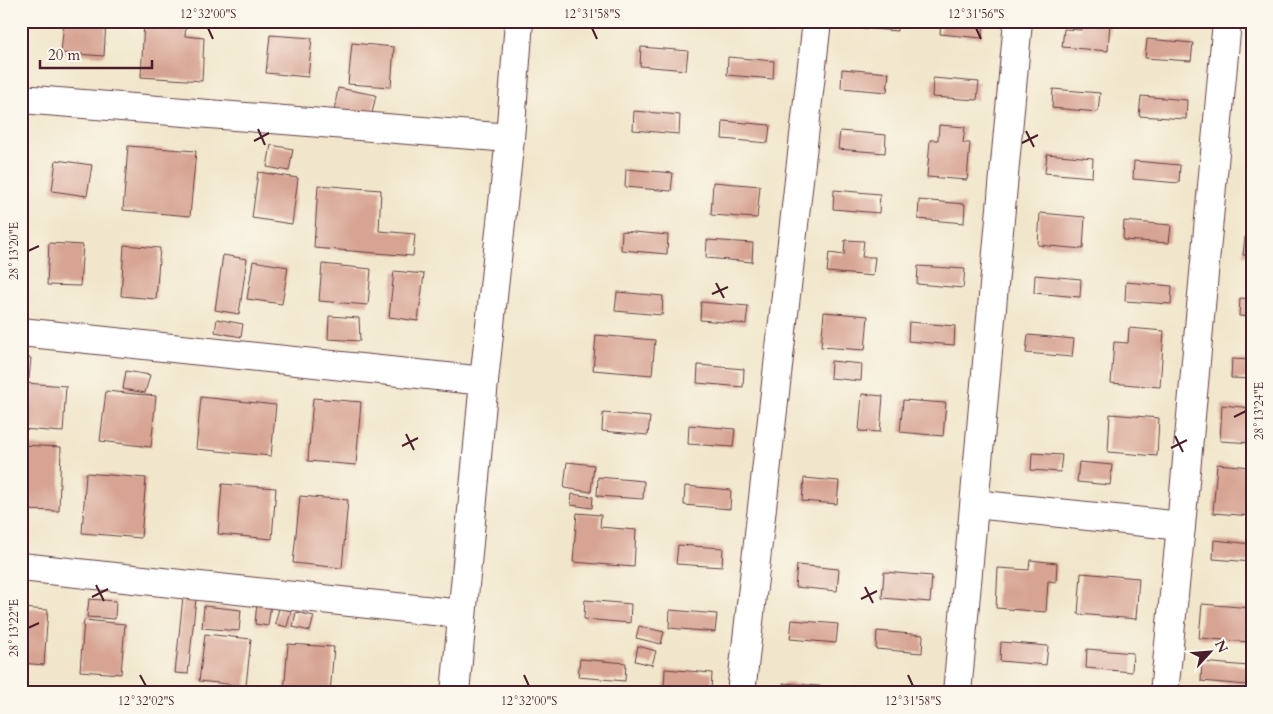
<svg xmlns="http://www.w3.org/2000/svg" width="1273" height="714" font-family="Cardo,serif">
	<rect width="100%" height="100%" fill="#fbf7ec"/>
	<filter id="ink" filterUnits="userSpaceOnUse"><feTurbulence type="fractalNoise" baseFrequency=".02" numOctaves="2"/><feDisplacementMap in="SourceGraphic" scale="10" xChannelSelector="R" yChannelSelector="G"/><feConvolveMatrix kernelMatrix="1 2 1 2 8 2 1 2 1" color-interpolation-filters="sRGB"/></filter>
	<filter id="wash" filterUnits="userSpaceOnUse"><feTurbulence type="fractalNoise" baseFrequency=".0096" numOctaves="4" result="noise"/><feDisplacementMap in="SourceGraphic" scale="20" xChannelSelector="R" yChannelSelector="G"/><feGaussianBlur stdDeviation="1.12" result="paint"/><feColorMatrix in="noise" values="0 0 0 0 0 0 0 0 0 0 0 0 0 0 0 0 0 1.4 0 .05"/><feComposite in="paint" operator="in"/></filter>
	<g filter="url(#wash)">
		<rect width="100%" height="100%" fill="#f1e6cb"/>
		<g id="blocks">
			<g fill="#d7a392">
				<path d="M64,21h42l-2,35 -43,-3z"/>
				<path d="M144,21h42l-1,15 19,2 -2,43 -61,-4z"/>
				<path d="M732,21h45l-1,8 -45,-4z"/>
				<path d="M851,21h46v10l-46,-4z"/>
				<path d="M941,21h43l-2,17 -42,-4z"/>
				<path d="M1081,21h29l-2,30 -46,-4 2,-18 17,1z"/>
				<path d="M270,35l42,3 -4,39 -42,-4z"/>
				<path d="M1147,39l46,4 -2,18 -46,-3z"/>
				<path d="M352,43l42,4 -3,40 -43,-3z"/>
				<path d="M641,47l47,4 -2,19 -46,-4z"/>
				<path d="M728,57l46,4 -1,18 -46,-4z"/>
				<path d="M842,69l47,4 -2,19 -46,-4z"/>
				<path d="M933,78l46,4 -2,18 -45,-3z"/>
				<path d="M338,88l38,7 -5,23 -37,-7z"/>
				<path d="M1053,89l47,4 -2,19 -46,-4z"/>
				<path d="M1141,96l46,4 -1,19 -47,-3z"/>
				<path d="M634,111l46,4 -1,19 -46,-4z"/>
				<path d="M723,121l47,4 -2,18 -46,-4z"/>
				<path d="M939,125l26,2 -2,16h7l-3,37 -40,-3 3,-37h8z"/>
				<path d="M840,131l46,4 -1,18 -47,-4z"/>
				<path d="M271,145l22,4 -4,22 -22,-4z"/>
				<path d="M128,146l68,5 -6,65 -67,-6z"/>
				<path d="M1047,154l46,4 -1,19 -47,-4z"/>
				<path d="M56,160l36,5 -5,31 -35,-5z"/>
				<path d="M1134,161l46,4 -1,18 -46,-4z"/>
				<path d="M626,169l47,4 -2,18 -46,-4z"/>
				<path d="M258,172l40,6 -6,46 -40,-6z"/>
				<path d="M713,182l47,4 -3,32 -46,-3z"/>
				<path d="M318,185l63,5 -2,41 36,3 -2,22 -99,-8z"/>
				<path d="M834,190l46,4 -1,19 -46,-4z"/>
				<path d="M919,200l46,4 -1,19 -46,-4z"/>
				<path d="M1040,213l45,4 -2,32 -45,-4z"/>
				<path d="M1124,221l47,4 -2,18 -46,-3z"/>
				<path d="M622,231l46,4 -1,19 -46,-4z"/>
				<path d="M1245,237l7,1v18l-9,-1z"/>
				<path d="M707,240l46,3 -1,19 -46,-4z"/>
				<path d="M845,240l19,1 -2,16h13l-2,19 -46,-4 2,-19 15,2z"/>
				<path d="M49,243l34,2 -3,41 -33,-1z"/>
				<path d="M124,245l36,3 -4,51 -35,-3z"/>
				<path d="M223,255l24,4 -8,55 -24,-4z"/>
				<path d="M253,261l35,6 -6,37 -35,-5z"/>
				<path d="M322,264l49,5 -3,36 -49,-4z"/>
				<path d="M918,266l47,3 -2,19 -46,-4z"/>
				<path d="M394,271l30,3 -6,47 -29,-4z"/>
				<path d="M1035,275l46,4 -1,18 -46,-4z"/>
				<path d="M1126,282l46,4 -1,18 -46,-3z"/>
				<path d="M617,292l46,4 -1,19 -47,-4z"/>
				<path d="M1240,298l12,1v18l-13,-1z"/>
				<path d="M701,302l47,4 -2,18 -46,-4z"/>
				<path d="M824,312l44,4 -3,34 -44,-3z"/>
				<path d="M329,316l30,2 1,23 -32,-2z"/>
				<path d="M217,319l26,5 -2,13 -26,-5z"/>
				<path d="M909,322l46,4 -1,19 -46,-4z"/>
				<path d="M1129,328l35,3 -4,56 -49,-4 3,-41 14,1z"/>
				<path d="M596,335l59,5 -3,35 -59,-5z"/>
				<path d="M1028,335l46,4 -2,18 -46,-4z"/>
				<path d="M21,357l10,1 -2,21 -8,-1z"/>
				<path d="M1232,359l20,1v19l-21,-1z"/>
				<path d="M831,361l31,3 -1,17 -31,-3z"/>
				<path d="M698,365l46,4 -1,18 -46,-4z"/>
				<path d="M126,371l24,4 -5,18 -22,-4z"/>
				<path d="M25,383l41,3 -3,46 -41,-3z"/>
				<path d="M106,391l50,5 -5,51 -51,-6z"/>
				<path d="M862,394l21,2 -3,36 -21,-1z"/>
				<path d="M201,397l75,8 -5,51 -75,-7z"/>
				<path d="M313,398l48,4 -5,63 -48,-4z"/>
				<path d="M903,400l43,3 -3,33 -43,-4z"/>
				<path d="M1222,405l30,3v35l-32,-2z"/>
				<path d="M603,413l47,4 -2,18 -46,-4z"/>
				<path d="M1110,414l49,4 -2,38 -49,-4z"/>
				<path d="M689,425l46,4 -2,18 -45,-3z"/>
				<path d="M21,445l40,2 -2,64 -38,-1z"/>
				<path d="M1032,453l30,2 -2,17 -29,-2z"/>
				<path d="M567,462l27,3 -3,27 -27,-4z"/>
				<path d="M1079,462l33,3 -2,20 -33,-3z"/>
				<path d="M1217,464l35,3v49l-39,-3z"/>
				<path d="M86,473l60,5 -5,60 -59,-5z"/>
				<path d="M598,477l46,4 -1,18 -46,-3z"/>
				<path d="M804,478l35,3 -2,23 -35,-3z"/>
				<path d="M222,484l54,4 -4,51 -54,-5z"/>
				<path d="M685,486l46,4 -1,19 -46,-4z"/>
				<path d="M572,494l21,3 -1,11 -21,-3z"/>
				<path d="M300,496l48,4 -6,68 -49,-5z"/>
				<path d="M577,513l24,2 -1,12 36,3 -2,37 -61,-5z"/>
				<path d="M1214,540l38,4v18l-39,-3z"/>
				<path d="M678,545l45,3 -1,19 -46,-3z"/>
				<path d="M1030,560l27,3 -1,19 -8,-1 -2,31 -50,-4 2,-40 31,2z"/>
				<path d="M797,565l42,4 -2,22 -42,-4z"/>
				<path d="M884,572l48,4 -2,26 -48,-4z"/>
				<path d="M1081,573l58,5 -3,41 -58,-5z"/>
				<path d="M183,597l13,2 -8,75 -13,-1z"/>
				<path d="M89,599l27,2 -1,18 -28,-2z"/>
				<path d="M585,600l46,4 -1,19 -46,-4z"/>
				<path d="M257,602l14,1 -3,23 -13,-2z"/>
				<path d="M1202,604l50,4 -2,34 -51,-4z"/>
				<path d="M204,606l37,4 -2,21 -37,-3z"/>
				<path d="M21,608l27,2 -4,55 -23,-2z"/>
				<path d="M279,608l12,3 -4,16 -12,-3z"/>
				<path d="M670,610l47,4 -2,18 -46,-4z"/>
				<path d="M296,612l18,4 -4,15 -17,-4z"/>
				<path d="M84,620l41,4 -4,50 -41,-3z"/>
				<path d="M792,620l46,4 -2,19 -46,-4z"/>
				<path d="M639,626l25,6 -3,12 -25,-6z"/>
				<path d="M877,631l46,4 -1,18 -46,-4z"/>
				<path d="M205,634l46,5 -5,47 -47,-5z"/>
				<path d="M1001,642l47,4 -2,19 -46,-4z"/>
				<path d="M288,644l46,3 -4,46h-46z"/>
				<path d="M638,646l18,5 -4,14 -17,-4z"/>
				<path d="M1087,649l46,4 -1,19 -46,-4z"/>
				<path d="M580,659l46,4 -1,18 -47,-4z"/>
				<path d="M1202,662l46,4 -1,19 -46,-4z"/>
				<path d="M665,669l47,4 -1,19 -47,-4z"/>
				<path d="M783,683l47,4 -1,6h-46z"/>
			</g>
		</g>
	</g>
	<g filter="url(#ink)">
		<use href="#blocks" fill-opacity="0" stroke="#633d43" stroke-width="1"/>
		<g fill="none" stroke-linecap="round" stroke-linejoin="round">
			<defs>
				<g id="minor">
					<path d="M21,99l489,39"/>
					<path d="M21,332l463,49"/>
					<path d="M975,504l206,22"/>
					<path d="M21,567l441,47"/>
					<path d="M455,693l29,-312 26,-243 9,-117"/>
					<path d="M741,693l76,-672"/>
					<path d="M957,693l61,-672"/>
					<path d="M1164,693l17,-167 46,-505"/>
				</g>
			</defs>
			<use href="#minor" stroke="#633d43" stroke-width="30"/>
			<use href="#minor" stroke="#fff" stroke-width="28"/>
		</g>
	</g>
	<path fill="none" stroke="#4a1f2b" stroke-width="2" d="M208,28l5,11M592,28l5,11M976,28l5,11M258,129l7,16M1026,131l8,16M254,141l15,-8M1022,143l16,-8M28,251l11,-5M716,283l8,15M712,294l16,-7M1234,417l12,-6M406,434l8,16M1175,436l8,16M402,446l16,-8M1171,448l16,-8M96,585l8,16M865,587l8,16M92,597l16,-8M861,599l16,-8M28,628l11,-5M140,675l6,11M524,675l5,11M908,675l5,11"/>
	<rect width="1273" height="714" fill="none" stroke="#fbf7ec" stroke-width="55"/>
	<g transform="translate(1210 652) rotate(64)" stroke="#fbf7ec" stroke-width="4" paint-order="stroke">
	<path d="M0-4L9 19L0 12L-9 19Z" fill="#4a1f2b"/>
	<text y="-8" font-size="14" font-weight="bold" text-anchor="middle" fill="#4a1f2b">N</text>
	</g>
	<path d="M40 60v8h112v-8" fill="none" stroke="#4a1f2b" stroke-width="2.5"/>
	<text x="48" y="60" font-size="15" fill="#4a1f2b" stroke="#fbf7ec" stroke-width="4" paint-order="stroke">20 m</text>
	<rect x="28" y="28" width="1218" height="658" fill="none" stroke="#4a1f2b" stroke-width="2"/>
	<g font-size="12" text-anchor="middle" fill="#4a1f2b">
		<text x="208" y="18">12°32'00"S</text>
		<text x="592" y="18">12°31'58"S</text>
		<text x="976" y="18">12°31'56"S</text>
		<text transform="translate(14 251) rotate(-90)" y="4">28°13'20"E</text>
		<text transform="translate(1259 411) rotate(-90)" y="4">28°13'24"E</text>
		<text transform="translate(14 628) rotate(-90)" y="4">28°13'22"E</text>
		<text x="146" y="705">12°32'02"S</text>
		<text x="529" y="705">12°32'00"S</text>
		<text x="913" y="705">12°31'58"S</text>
	</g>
</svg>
